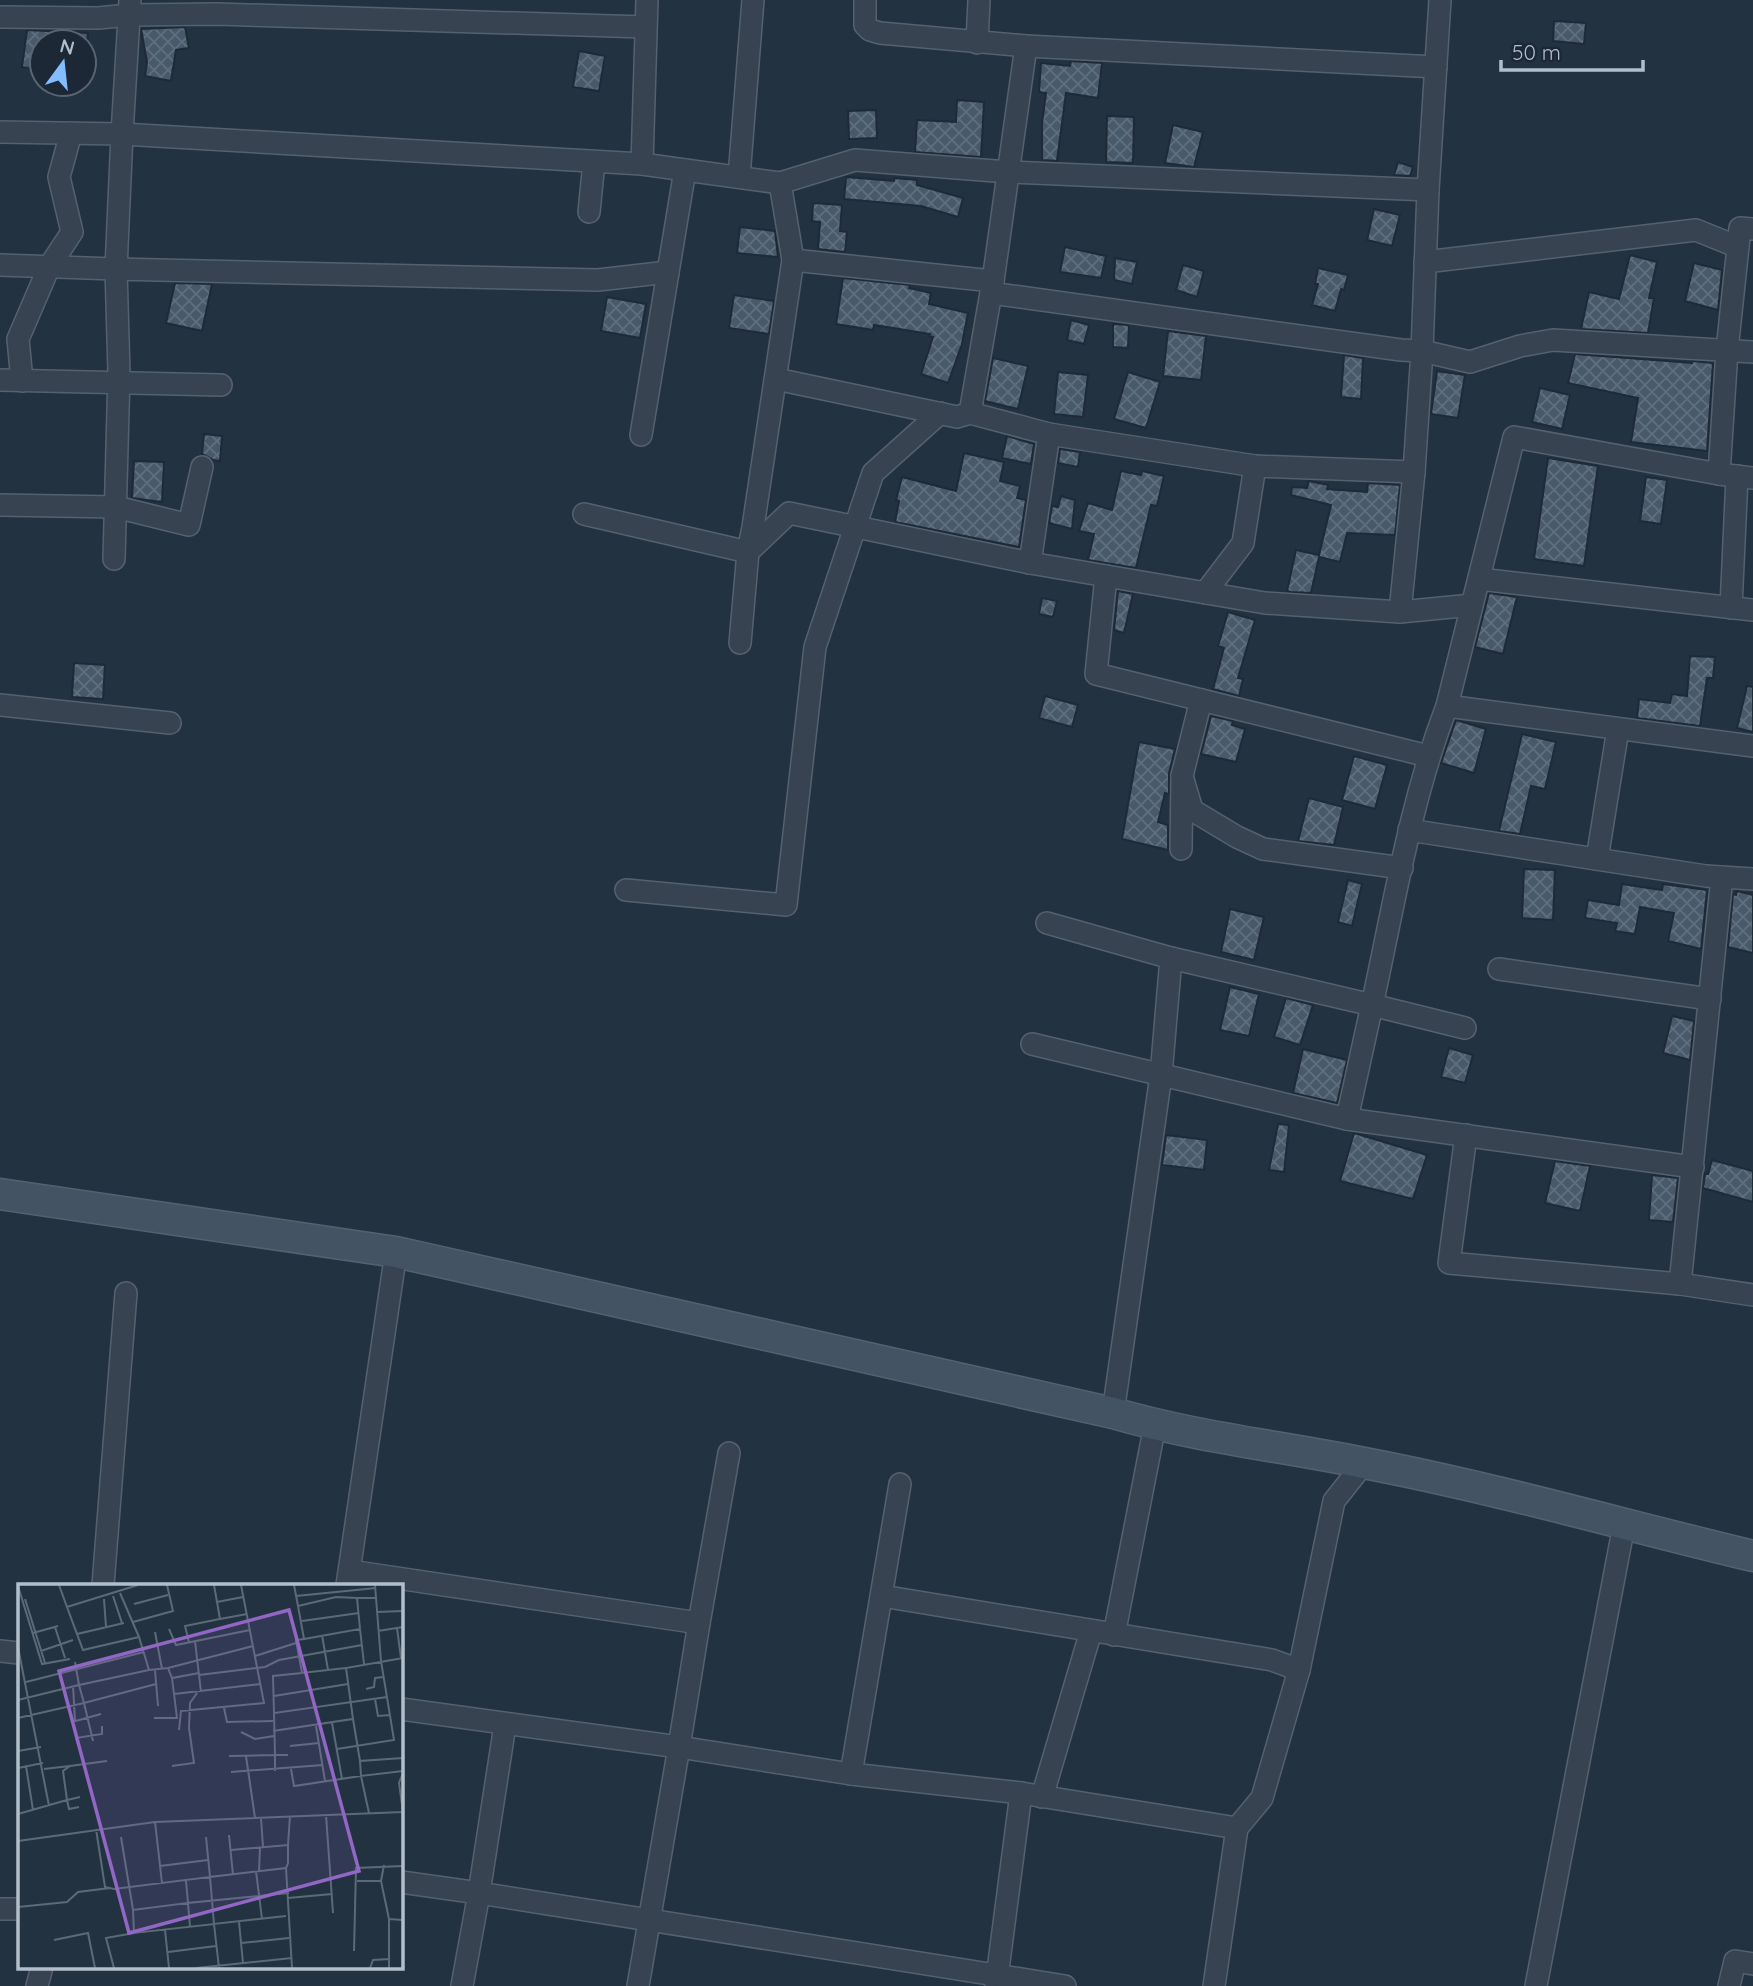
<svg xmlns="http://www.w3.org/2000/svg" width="1753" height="1986" font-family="Quicksand,sans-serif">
	<defs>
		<pattern id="building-cross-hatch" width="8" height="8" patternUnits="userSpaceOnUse" patternTransform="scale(1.75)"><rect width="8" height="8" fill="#48596a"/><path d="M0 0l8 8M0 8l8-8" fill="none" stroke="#606f7e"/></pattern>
	</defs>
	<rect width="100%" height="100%" fill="#223241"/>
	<g fill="url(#building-cross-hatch)" stroke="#1e2a38" stroke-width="2">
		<path d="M1554,21l32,2 -2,21 -31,-3z"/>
		<path d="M185,27l4,21 -13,2 -5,31 -26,-5 2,-14 -6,-33z"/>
		<path d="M27,30l61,3 -1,9h-45v28l-20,-3z"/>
		<path d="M579,51l26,5 -6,35 -26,-4z"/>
		<path d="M1071,61l31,2 -4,35 -32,-5 -9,68 -15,-1v-37l4,-30 -7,-1 2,-29 29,3z"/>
		<path d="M957,100l27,2 -3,55 -66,-5 2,-32 39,2z"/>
		<path d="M876,110l1,28 -28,1 -1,-28z"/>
		<path d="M1107,116l27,1 -1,46 -27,-1z"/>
		<path d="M1173,125l30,7 -9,35 -29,-4z"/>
		<path d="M1398,162l15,5 -3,9 -16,-1z"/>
		<path d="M846,177l48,4v-3l23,2v5l46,13 -5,19 -37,-11 -77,-7z"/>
		<path d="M813,203l29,2 -2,26 7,1 -2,20 -27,-3 2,-27 -8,-1z"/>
		<path d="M1374,209l26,6 -8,31 -25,-6z"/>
		<path d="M740,227l35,4 3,26 -41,-4z"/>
		<path d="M1065,247l41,9 -5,22 -41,-6z"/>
		<path d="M1630,255l27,7 -8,36h5l-6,35 -67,-4 8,-37 30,7z"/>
		<path d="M1115,258l22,4 -5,22 -18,-4z"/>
		<path d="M1694,263l28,7 -4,40 -33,-9z"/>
		<path d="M1183,265l21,6 -7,26 -21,-7z"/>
		<path d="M1318,268l30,7 -4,15 -3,-1 -6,22 -23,-6 6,-21h-3z"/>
		<path d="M843,278l67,7 -1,3 22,5 -2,11 39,9 -6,31 -14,39 -27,-9 12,-37 -4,-1 1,-2 -56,-9 -1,5 -37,-6z"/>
		<path d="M175,283l37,1 -10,47 -36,-8z"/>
		<path d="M734,295l40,6 -5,33 -40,-6z"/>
		<path d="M607,297l39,7 -6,34 -39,-7z"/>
		<path d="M1071,320l18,5 -5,19 -17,-4z"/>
		<path d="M1113,324l16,1 -1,23 -15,-1z"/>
		<path d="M1168,331l38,5 -5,44 -38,-4z"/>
		<path d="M1575,354l117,9v-2l21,2 -6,88 -76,-9 7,-44 -70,-15z"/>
		<path d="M1344,355l19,3 -2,41 -20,-2z"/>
		<path d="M993,358l35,8 -10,43 -33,-8z"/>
		<path d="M1437,371l28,4 -7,43 -27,-4z"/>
		<path d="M1058,372l30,3 -5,42 -29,-3z"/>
		<path d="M1128,372l32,10 -14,46 -32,-9z"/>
		<path d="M1540,388l30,7 -8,34 -30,-7z"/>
		<path d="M204,434l18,2 -2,25 -7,-1 -11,-6z"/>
		<path d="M1007,436l27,8 -3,20 -29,-6z"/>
		<path d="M1060,449l20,3 -2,15 -20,-4z"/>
		<path d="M964,453l40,9 -4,19 20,5 -3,12 9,2 -7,47 -124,-25 4,-21 -3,-1 6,-23 54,14z"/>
		<path d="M1548,458l50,8 -14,100 -50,-7z"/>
		<path d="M134,461l30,1 -2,40 -30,-4z"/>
		<path d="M1121,471l20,4 1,-4 22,5 -7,30 -6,-1 -15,63 -48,-8 6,-26 -15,-3 9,-28 24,7z"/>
		<path d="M1646,477l21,3 -6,44 -21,-3z"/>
		<path d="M1309,481l19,4 -1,4 40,3 1,-9 32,2 -5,50 -48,-2 -7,29 -21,-5 -8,36 -20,-1 -4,-1 9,-41 23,5 12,-50 -40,-10 1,-8 15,1z"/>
		<path d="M1061,496l14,4 -3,29 -23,-6 3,-17 6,1z"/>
		<path d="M1118,591l15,3 -9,39 -10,-3z"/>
		<path d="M1489,593l28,4 -14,57 -28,-7z"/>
		<path d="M1042,598l15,3 -4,16 -14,-3z"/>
		<path d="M1228,612l27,8 -17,58 5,1 -4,17 -26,-7 11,-41 -6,-2z"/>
		<path d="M1690,656l25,1 -2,21h-6l-7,48 -63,-8 2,-19 31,4 2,-9 15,2z"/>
		<path d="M74,663l31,2 -2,34 -31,-2z"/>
		<path d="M1747,686l6,1v45l-16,-4z"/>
		<path d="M1045,696l33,9 -6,22 -33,-9z"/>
		<path d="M1211,716l22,5 -1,4 13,4 -9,33 -35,-8z"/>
		<path d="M1456,720l30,9 -12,44 -33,-10z"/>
		<path d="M1522,734l34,8 -11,47 -14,-3 -11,48 -21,-3z"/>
		<path d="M1139,742l36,7 -6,24v21l-4,-1 -7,29 10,3v25l-46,-11z"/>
		<path d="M1354,756l33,9 -12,44 -33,-9z"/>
		<path d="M1309,798l34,9 -9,38 -36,-4z"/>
		<path d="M1524,869l31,1 -2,50 -31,-2z"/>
		<path d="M1348,880l14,4 -10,42 -14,-4z"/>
		<path d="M1622,884l40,6 1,-6 44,6 -6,59 -33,-8 6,-28 -34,-6 -5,27 -20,-3 2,-8 -32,-5 3,-18 31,5z"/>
		<path d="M1737,891l16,4v58l-25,-6 5,-53 3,1z"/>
		<path d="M1230,909l34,8 -10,43 -33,-8z"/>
		<path d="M1230,987l29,7 -10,42 -29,-6z"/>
		<path d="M1286,998l27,7 -13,40 -26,-8z"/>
		<path d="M1672,1016l22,5 -4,39 -27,-7z"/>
		<path d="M1449,1048l24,7 -8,28 -24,-6z"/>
		<path d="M1303,1049l44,11 -10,43 -44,-10z"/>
		<path d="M1278,1124l11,1 -5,47 -15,-2z"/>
		<path d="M1354,1133l73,22 -14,44 -73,-18z"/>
		<path d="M1166,1135l41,5 -3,30 -42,-5z"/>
		<path d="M1712,1160l41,11v31l-50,-14 2,-14h3z"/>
		<path d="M1555,1161l35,5 -10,45 -35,-8z"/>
		<path d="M1652,1175l26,3 -5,44 -24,-2z"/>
	</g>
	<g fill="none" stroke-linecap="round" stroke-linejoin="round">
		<defs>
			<g id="street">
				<path d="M130,0l-8,134 520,30 5,-164"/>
				<path d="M865,0v25l5,5 10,3 146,13 410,21"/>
				<path d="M0,17l98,1 31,-3 88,-1 428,13"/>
				<path d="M977,43l2,-43"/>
				<path d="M0,132l122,2 -6,135 -116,-4"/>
				<path d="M642,164l138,19 13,77 200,21"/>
				<path d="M739,177l14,-177"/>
				<path d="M780,183l75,-23 153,12 420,18"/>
				<path d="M589,212l5,-50"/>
				<path d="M1753,229l-13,-1 -13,122 -8,124 34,4"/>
				<path d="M1425,262l271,-32 42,17"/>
				<path d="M991,293l410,57 21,1 48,11 50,-16 33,-6 200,12"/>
				<path d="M776,379l181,38 13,-4 79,21 206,32 159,6"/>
				<path d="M0,380l221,5"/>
				<path d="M22,381l-4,-42 31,-72 23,-35 -13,-55 12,-44"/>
				<path d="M970,413l23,-132 33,-235"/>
				<path d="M641,435l44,-265"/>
				<path d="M0,505l116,2 73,18 13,-58"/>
				<path d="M584,514l164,38 5,-25 40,-267"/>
				<path d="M114,559l5,-186 -3,-104 482,11 70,-8"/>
				<path d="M1030,563l19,-129"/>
				<path d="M1106,576l-10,98 332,82"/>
				<path d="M1479,579l274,31"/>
				<path d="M1205,593l38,-50 12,-77"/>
				<path d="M1731,608l6,-132"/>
				<path d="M1400,612l72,-7"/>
				<path d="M740,643l8,-91 41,-39 241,50 235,40 135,9 14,-140 8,-121 6,-161 12,-190"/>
				<path d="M0,705l170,18"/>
				<path d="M1447,706l67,-269 205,37"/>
				<path d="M1182,776l10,34 45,27 26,12 139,19"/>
				<path d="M1409,830l297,46 47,3"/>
				<path d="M1181,849l1,-73 19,-76"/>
				<path d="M1597,859l21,-130"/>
				<path d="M626,890l160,15 29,-258 58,-174 67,-60"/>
				<path d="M1047,923l124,35 201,47 -25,114"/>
				<path d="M1499,969l211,30"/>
				<path d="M1465,1028l-93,-23c22,-100 38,-203 75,-299l306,40"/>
				<path d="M1032,1044l315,75 346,48"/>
				<path d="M1466,1135l-17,128 231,21 73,11"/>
				<path d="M1680,1284l42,-407"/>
				<path d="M1113,1413l48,-338 10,-117"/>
				<path d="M350,1571l349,52"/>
				<path d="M103,1585l23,-292"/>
				<path d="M347,1585l49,-333"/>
				<path d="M1114,1635l41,-210"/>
				<path d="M0,1651l19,2"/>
				<path d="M1299,1670l35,-169 30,-38"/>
				<path d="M401,1709l278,38 20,-124 30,-170"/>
				<path d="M851,1774l49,-290"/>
				<path d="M1042,1797l49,-166"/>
				<path d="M401,1882l78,11 26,-168"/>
				<path d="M0,1909h19"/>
				<path d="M996,1985l25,-192"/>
				<path d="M37,1986l5,-19"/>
				<path d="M462,1986l17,-93 586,93"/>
				<path d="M638,1986l41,-239 172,27 170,19 216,35 25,-30 37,-128 -27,-10 -390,-64"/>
				<path d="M1214,1986l23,-158"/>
				<path d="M1536,1986l88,-461"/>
				<path d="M1729,1986l6,-25 18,3"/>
			</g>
			<path id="secondary" d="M0,1194l396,58 717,161c82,24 167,33 251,50 131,25 259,62 389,93"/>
		</defs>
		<use href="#street" stroke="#55616e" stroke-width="24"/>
		<use href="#secondary" stroke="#55616e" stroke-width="33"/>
		<use href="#street" stroke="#374351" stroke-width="21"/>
		<use href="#secondary" stroke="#445364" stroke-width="30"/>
	</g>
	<g transform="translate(18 1584)">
		<rect width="385" height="385" fill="#223241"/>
		<path fill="none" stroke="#5c6a78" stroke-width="2" d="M41,1l8,22 71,-22M276,1l4,21M0,2l24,78 28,-5M102,9l19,44M95,12l9,27M278,12l80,-8M339,14l3,31 -56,10 -6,-33 38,-9 21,1h19M7,15l20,64M86,15l2,28M199,18l26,-5M116,20l34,-9M49,23l10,27 47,-11M359,28l26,-1M202,35l27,-5M284,37l57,-8M115,38l40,-11 -6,-26M37,43l10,31M379,44l4,30M151,45l7,16 74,-15M342,45l4,35M360,47l25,-4M137,48l7,37M15,49l25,-7M304,51l6,35 18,-2M286,55l-8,1 6,33 26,-3M177,57l6,51M171,58l-4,-16 35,-7 -6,-34M0,63l31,159M23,67l32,-11M237,72l41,-13M57,78l4,23 70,-15 -10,-33 -56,13 -6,-16M150,84l85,-22M131,86l19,-2 4,10 27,-5M137,86l3,36M181,91l66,-8 14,-7 83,-15M8,98l118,-30M55,102l2,35M348,105l8,-2 1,-9 9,-1M156,110l87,-10M256,112l74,-12M357,115l3,17 12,-1M0,116l61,-15 5,18 -66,15M206,124l3,14 46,-1M256,129l-1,-37 29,-3M136,134h23l-5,-40M335,135l-7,-51 57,-10M54,138l29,-8M314,139l10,56M298,142l9,55M161,146l2,-19 83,-8 -23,-118M255,147l80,-12 7,42M223,148l14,7 19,-3M75,157l-9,-38 72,-19M272,162l29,-3M319,165l57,-9 -13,-79 -6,-76M0,167l23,-4M63,170l-5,-16 26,-4v-8M270,171h-13l-1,-42 113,-16M211,172l46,-1v16M228,172l9,62M385,174l-43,3 1,15 42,-5M8,182l7,44M154,182l22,-3 -5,-35 1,-25 7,-10M0,184l25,-5M26,185l26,-3M273,185l3,17 67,-10 8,37M213,188l92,-7M61,223l-10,2 -2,-9 13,-3M385,228l-4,-29 4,-10M0,230l49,-14 -4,-29 7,-5 37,-5M308,231l7,98M243,234l2,29M137,238l7,61M78,245l9,58 9,2 96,-12 -4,-40M211,251l4,40M103,253l12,73 55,-7 -2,-22M0,257l137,-19 248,-10M270,261l2,-29M213,266l57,-5v18l-2,5 -76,9 4,47 72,-8M366,281l-3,16 8,38M142,282l48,-6M268,284l6,100M238,287l6,48M241,287l1,-23M339,297h24M270,314l44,-4M0,323l49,-5 11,-10 32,-4M115,326l1,23 80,-9 5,44M221,338l4,41M172,343l-2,-24 101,-10M147,346l4,38M36,356l34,-7 7,35M223,359l48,-5M336,367l2,-83 47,-2M150,368l48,-6M96,384l-8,-30 28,-5M178,384l96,-10M352,384l3,-8 16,-1M371,384v-49l14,1"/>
		<path fill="#9166c4" fill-opacity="0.15" stroke="#9166c4" stroke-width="3.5" d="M271,26l70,261 -230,62 -70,-262z"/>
		<rect width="385" height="385" fill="none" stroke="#b3becb" stroke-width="3.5"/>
	</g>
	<g transform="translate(63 63) rotate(15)"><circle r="33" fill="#1c2836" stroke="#586472" stroke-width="2"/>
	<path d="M0-5L12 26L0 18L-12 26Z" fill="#84bdff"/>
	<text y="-10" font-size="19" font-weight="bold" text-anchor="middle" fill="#b3becb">N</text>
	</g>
	<path d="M1501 60v10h142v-10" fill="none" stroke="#b3becb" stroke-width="3.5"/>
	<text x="1512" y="60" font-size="21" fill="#b3becb" stroke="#1c2836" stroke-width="5" paint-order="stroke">50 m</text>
</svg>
